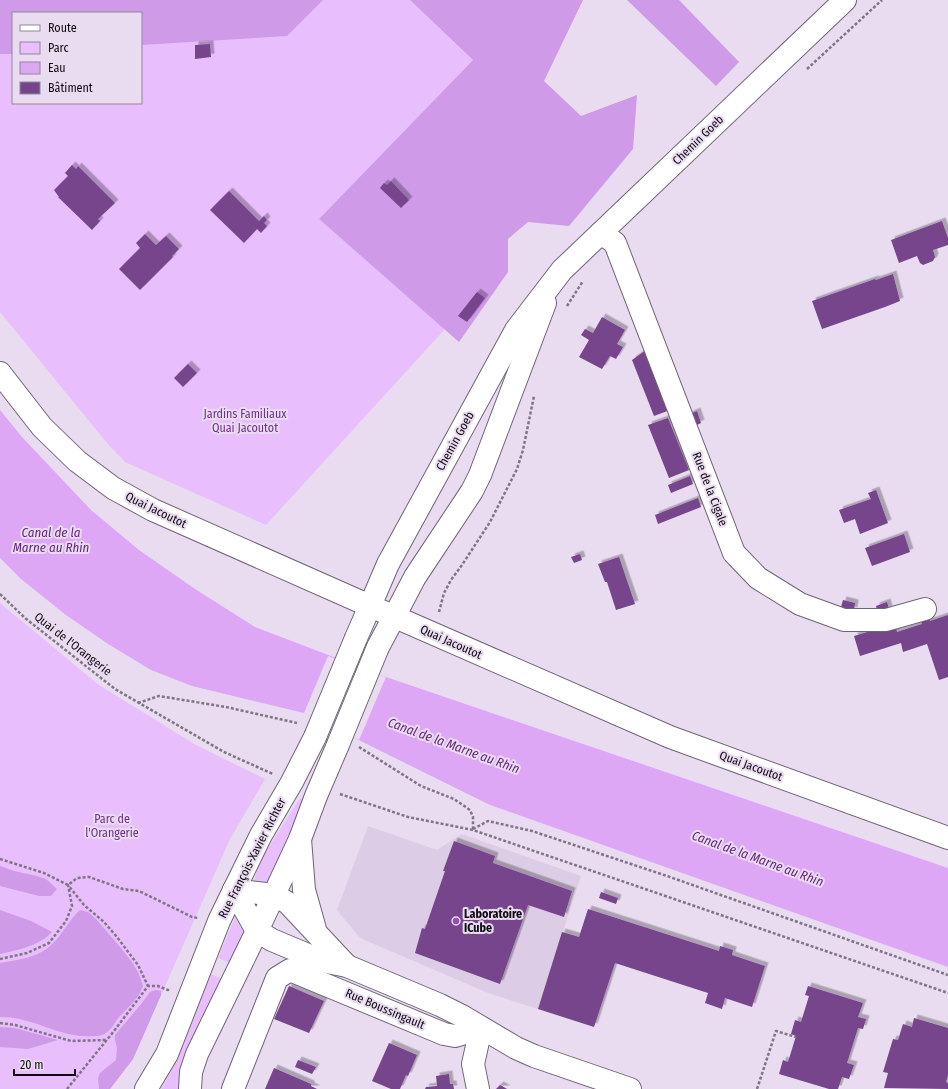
<svg xmlns="http://www.w3.org/2000/svg" width="948" height="1089" font-family="'Fira Sans Condensed',sans-serif">
	<defs>
		<filter id="shadow"><feDropShadow dx="3.5" dy="-3.5" stdDeviation="0" flood-color="#0004"/></filter>
	</defs>
	<rect width="100%" height="100%" fill="#e9dcf0"/>
	<path fill="#ddcce5" d="M368,826l69,24 25,-16 119,42 -43,133 -50,-16 -128,-55 -23,-28z"/>
	<g fill="#e9befd" fill-rule="evenodd">
		<path d="M0,0h410l63,60 -154,159 126,110 -179,196 -141,-63 -18,-19 -107,-131zM13,13h128v90h-128z"/>
		<path d="M0,603l99,82 97,60 69,34 -35,60 -97,220 -23,30h-110z"/>
		<path d="M300,798l3,2 -4,16 -32,68 -13,-2 4,-15 4,-9z"/>
		<path d="M236,915l9,16 -15,32 -12,-5z"/>
		<path d="M211,974l11,5 -40,110h-21l17,-31z"/>
	</g>
	<g fill="#cf9ae7">
		<path d="M0,0h323l-36,36 -146,9v-32h-128v41h-13z"/>
		<path d="M410,0h173l-39,81 37,35 56,-21 -4,54 -64,77 -41,-4 -20,17v33l-49,70 -140,-123 154,-159z"/>
		<path d="M627,0h52l60,62 -23,24z"/>
		<path d="M0,866l14,5 23,5 9,3 11,10 -6,7h-12l-39,-10z"/>
		<path d="M0,910l31,11 21,11c-13,14 -34,18 -52,22z"/>
		<path d="M80,910l8,2 8,7 25,29 11,14 7,12 4,12c-6,15 -14,20 -24,31 -5,6 -8,15 -17,18 -2,1 -6,1 -9,1 -32,3 -61,-20 -93,-19v-54c16,-3 37,-5 50,-17 11,-9 18,-25 30,-36z"/>
		<path d="M156,990l5,1v4l-28,64 -23,30h-11l-1,-11 2,-5 16,-13 1,-11 -2,-10v-4l27,-32 8,-11z"/>
		<path d="M0,1027l15,1 43,12 -30,9 -28,-2z"/>
	</g>
	<path fill="#dda7f6" d="M0,410l22,27 69,73 48,40 56,39 60,38 131,50 562,191v99l-458,-162 -186,-92 -112,-27 -41,-16 -43,-26 -42,-29 -45,-36 -21,-21z"/>
	<path fill="#e9dcf0" d="M328,656l58,21 -27,63 -55,-27z"/>
	<g fill="#76448b" filter="url(#shadow)">
		<path d="M210,44l1,13 -16,2v-14z"/>
		<path d="M72,165l4,4 2,-3 37,37 -17,16 2,2 -8,9 -34,-33h1l-5,-7 14,-14 -3,-3z"/>
		<path d="M391,181l18,19 -8,8 -21,-20 4,-5 3,2z"/>
		<path d="M229,191l30,30 5,-5 3,4 -3,3 3,3 -6,7 -4,-4 -13,14 -34,-33z"/>
		<path d="M942,221l6,17v7l-15,5 2,7 -2,4 -10,4 -3,-2 -3,-7 -18,7 -8,-23z"/>
		<path d="M145,234l11,11 10,-9 13,13 -7,7 1,1 -33,33 -21,-21 21,-21 -4,-5z"/>
		<path d="M893,274l7,27 -15,6 -63,22 -10,-28 63,-22 1,1z"/>
		<path d="M477,292l8,6 -18,24 -9,-6z"/>
		<path d="M602,317l23,13 -8,14 6,3 -7,12 -6,-3 -8,13 -23,-12 10,-17 -8,-5 4,-6 8,4z"/>
		<path d="M646,350l24,60 -16,6 -22,-56z"/>
		<path d="M188,364l9,9 -14,14 -9,-9z"/>
		<path d="M697,411l4,12 -8,4 -5,-12z"/>
		<path d="M668,418l21,52 -20,8 -21,-53z"/>
		<path d="M690,476l3,8 -22,9 -3,-8z"/>
		<path d="M876,490l12,33 -28,11 -5,-15 -11,4 -5,-13 32,-11 -3,-6z"/>
		<path d="M698,498l3,9 -43,17 -3,-9z"/>
		<path d="M904,534l6,18 -38,14 -7,-18z"/>
		<path d="M580,554l2,6 -8,3 -3,-6z"/>
		<path d="M619,557l16,47 -19,6 -9,-28h-2l-7,-18z"/>
		<path d="M843,600l12,3 -1,8 -13,-4z"/>
		<path d="M887,602l2,7 -11,5 -2,-8z"/>
		<path d="M928,614l2,7 18,-6v62l-9,3 -12,-36 -24,8 -2,-9 -41,13 -6,-20 41,-12 2,8 25,-8 -2,-7z"/>
		<path d="M454,841l41,15 -2,7 79,28 -8,26 -36,-12 -28,79 -85,-31 7,-25 3,1 20,-58h-2z"/>
		<path d="M601,892l17,6 -2,6 -17,-6z"/>
		<path d="M588,909l131,42 1,-5 13,4 -1,5 33,11 -13,41 -27,-9 -3,11 -17,-6 3,-10 -93,-30 -21,64 -56,-18 24,-77 17,5z"/>
		<path d="M289,986l35,15 -15,32 -35,-14z"/>
		<path d="M808,986l55,17 -5,14 8,2 -3,10 -5,-1 -11,35 7,2 -5,14 -7,-2 -4,12h-9l-50,-15 4,-14 5,2 8,-26 -5,-2 4,-14 6,2 8,-26 -4,-1z"/>
		<path d="M914,1018l34,10v47l-2,7 2,1v6l-64,-1 4,-15 -5,-1 10,-33 5,1 5,-16 9,3z"/>
		<path d="M389,1043l28,12 -9,21 -2,-1 -6,14h-9l-19,-8z"/>
		<path d="M298,1060l18,7 -4,7 -17,-7z"/>
		<path d="M274,1068l37,16v2l6,3h-52z"/>
		<path d="M449,1074l1,10h3l1,5h-29l1,-2 11,-1 -1,-10z"/>
		<path d="M500,1085l2,1 5,3h-11z"/>
	</g>
	<g fill="none" stroke-linecap="round" stroke-linejoin="round">
		<defs>
			<g id="minor">
				<path d="M845,0l-283,270 -46,60 -128,234 -18,42 300,131 278,101"/>
				<path d="M601,233l14,10 119,310 24,25 42,26 44,16h42l39,-11"/>
				<path d="M394,617l21,-40 57,-86 8,-16 65,-172"/>
				<path d="M146,1089l21,-35 52,-133 15,-31"/>
				<path d="M190,1089l1,-17 6,-18 60,-123"/>
				<path d="M233,1089l44,-111 13,-8 154,64 11,2 26,-8"/>
				<path d="M478,1089l-5,-25 8,-36"/>
			</g>
			<g id="major">
				<path d="M0,373l42,54 35,34 36,27 40,22 217,96 -14,32"/>
				<path d="M378,647l16,-30"/>
				<path d="M300,839l4,51 11,39"/>
				<path d="M234,890l23,41 15,9 50,21 25,5 93,39 22,11 54,32 18,8 96,33"/>
				<path d="M234,890l27,-55 31,-53 23,-45"/>
				<path d="M234,890l40,5 14,8 59,63"/>
				<path d="M257,931l43,-92 16,-43 21,-49"/>
			</g>
		</defs>
		<use href="#minor" stroke="#6f6475" stroke-width="24"/>
		<use href="#major" stroke="#6f6475" stroke-width="24"/>
		<g stroke="#7e7583" stroke-width="2.5" stroke-dasharray="3 2" stroke-linecap="butt">
			<path d="M807,69l75,-69"/>
			<path d="M567,306l16,-25"/>
			<path d="M0,594l25,24 90,71 109,63 49,22"/>
			<path d="M439,612l5,-19 7,-13 11,-15 28,-43 27,-53 6,-19 11,-54"/>
			<path d="M138,703l21,-7 67,11 71,16"/>
			<path d="M359,747l62,39 33,13 16,11 3,7v13"/>
			<path d="M340,794l68,23 65,13 475,163"/>
			<path d="M473,829l15,-8 44,10 135,45 281,99"/>
			<path d="M0,859l44,14 24,12 9,-7 12,-1 34,12 16,2 41,20 12,6 6,1"/>
			<path d="M0,959l27,-6 22,-10 17,-22 6,-15 -4,-21 16,20 20,17 13,15 21,28 10,21"/>
			<path d="M0,1023l15,2 56,16 36,-1"/>
			<path d="M67,1089l47,-58 34,-45h10l10,4 1,-2"/>
			<path d="M757,1089l19,-58 20,6"/>
		</g>
		<use href="#minor" stroke="#fff" stroke-width="22"/>
		<use href="#major" stroke="#fff" stroke-width="22"/>
		<defs>
			<g id="major-bridge">
				<path d="M315,737l41,-99"/>
				<path d="M337,747l41,-100"/>
			</g>
		</defs>
		<use href="#major-bridge" stroke="#6f6475" stroke-width="24" stroke-linecap="butt"/>
		<use href="#major-bridge" stroke="#fff" stroke-width="22"/>
	</g>
	<circle fill="#994aba" stroke="#e9dcf0" stroke-width="1.5" cx="456" cy="921" r="4"/>
	<g text-anchor="middle" stroke-width="4" stroke-linejoin="round" paint-order="stroke">
		<g font-size="12" fill="#0e0a10" stroke="#e9dcf0">
			<text transform="translate(698 140) rotate(-44)" y="4">Chemin Goeb</text>
			<text transform="translate(455 441) rotate(-61)" y="4">Chemin Goeb</text>
			<text transform="translate(710 489) rotate(69)" y="4">Rue de la Cigale</text>
			<text transform="translate(156 510) rotate(26)" y="4">Quai Jacoutot</text>
			<text transform="translate(451 642) rotate(24)" y="4">Quai Jacoutot</text>
			<text transform="translate(73 644) rotate(38)" y="4">Quai de l'Orangerie</text>
			<text transform="translate(751 766) rotate(20)" y="4">Quai Jacoutot</text>
			<text transform="translate(252 858) rotate(-63)" y="4">Rue François-Xavier Richter</text>
			<text transform="translate(385 1009) rotate(23)" y="4">Rue Boussingault</text>
		</g>
		<g font-size="12" fill="#70308a" stroke="#e9dcf0">
			<text x="245" y="418">Jardins Familiaux<tspan x="245" dy="14">Quai Jacoutot</tspan></text>
			<text x="112" y="823">Parc de<tspan x="112" dy="14">l'Orangerie</tspan></text>
		</g>
		<g font-size="12" font-weight="bold" fill="#0e0a10" stroke="#e9dcf0" text-anchor="start">
			<text x="464" y="918">Laboratoire<tspan x="464" dy="14">ICube</tspan></text>
		</g>
		<g font-size="13" font-style="italic" fill="#64237d" stroke="#e9dcf0">
			<text x="51" y="537">Canal de la<tspan x="51" dy="15">Marne au Rhin</tspan></text>
			<text transform="translate(454 745) rotate(20)" y="5">Canal de la Marne au Rhin</text>
			<text transform="translate(758 858) rotate(20)" y="5">Canal de la Marne au Rhin</text>
		</g>
	</g>
	<rect x="12" y="12" width="130" height="92" fill="#e9dcf0" stroke="#918896"/>
	<rect x="20" y="25" width="20" height="6" fill="#ffffff" stroke="#918896"/>
	<text x="48" y="32" font-size="12" fill="#0e0a10">Route</text>
	<rect x="20" y="42" width="20" height="12" fill="#e9befd" stroke="#918896"/>
	<text x="48" y="52" font-size="12" fill="#0e0a10">Parc</text>
	<rect x="20" y="62" width="20" height="12" fill="#dda7f6" stroke="#918896"/>
	<text x="48" y="72" font-size="12" fill="#0e0a10">Eau</text>
	<rect x="20" y="82" width="20" height="12" fill="#76448b" stroke="#918896"/>
	<text x="48" y="92" font-size="12" fill="#0e0a10">Bâtiment</text>
	<path d="M14 1069v6h61v-6" fill="none" stroke="#0e0a10" stroke-width="2"/>
	<text x="20" y="1069" font-size="12" fill="#0e0a10" stroke="#e9dcf0" stroke-width="3" paint-order="stroke">20 m</text>
</svg>
